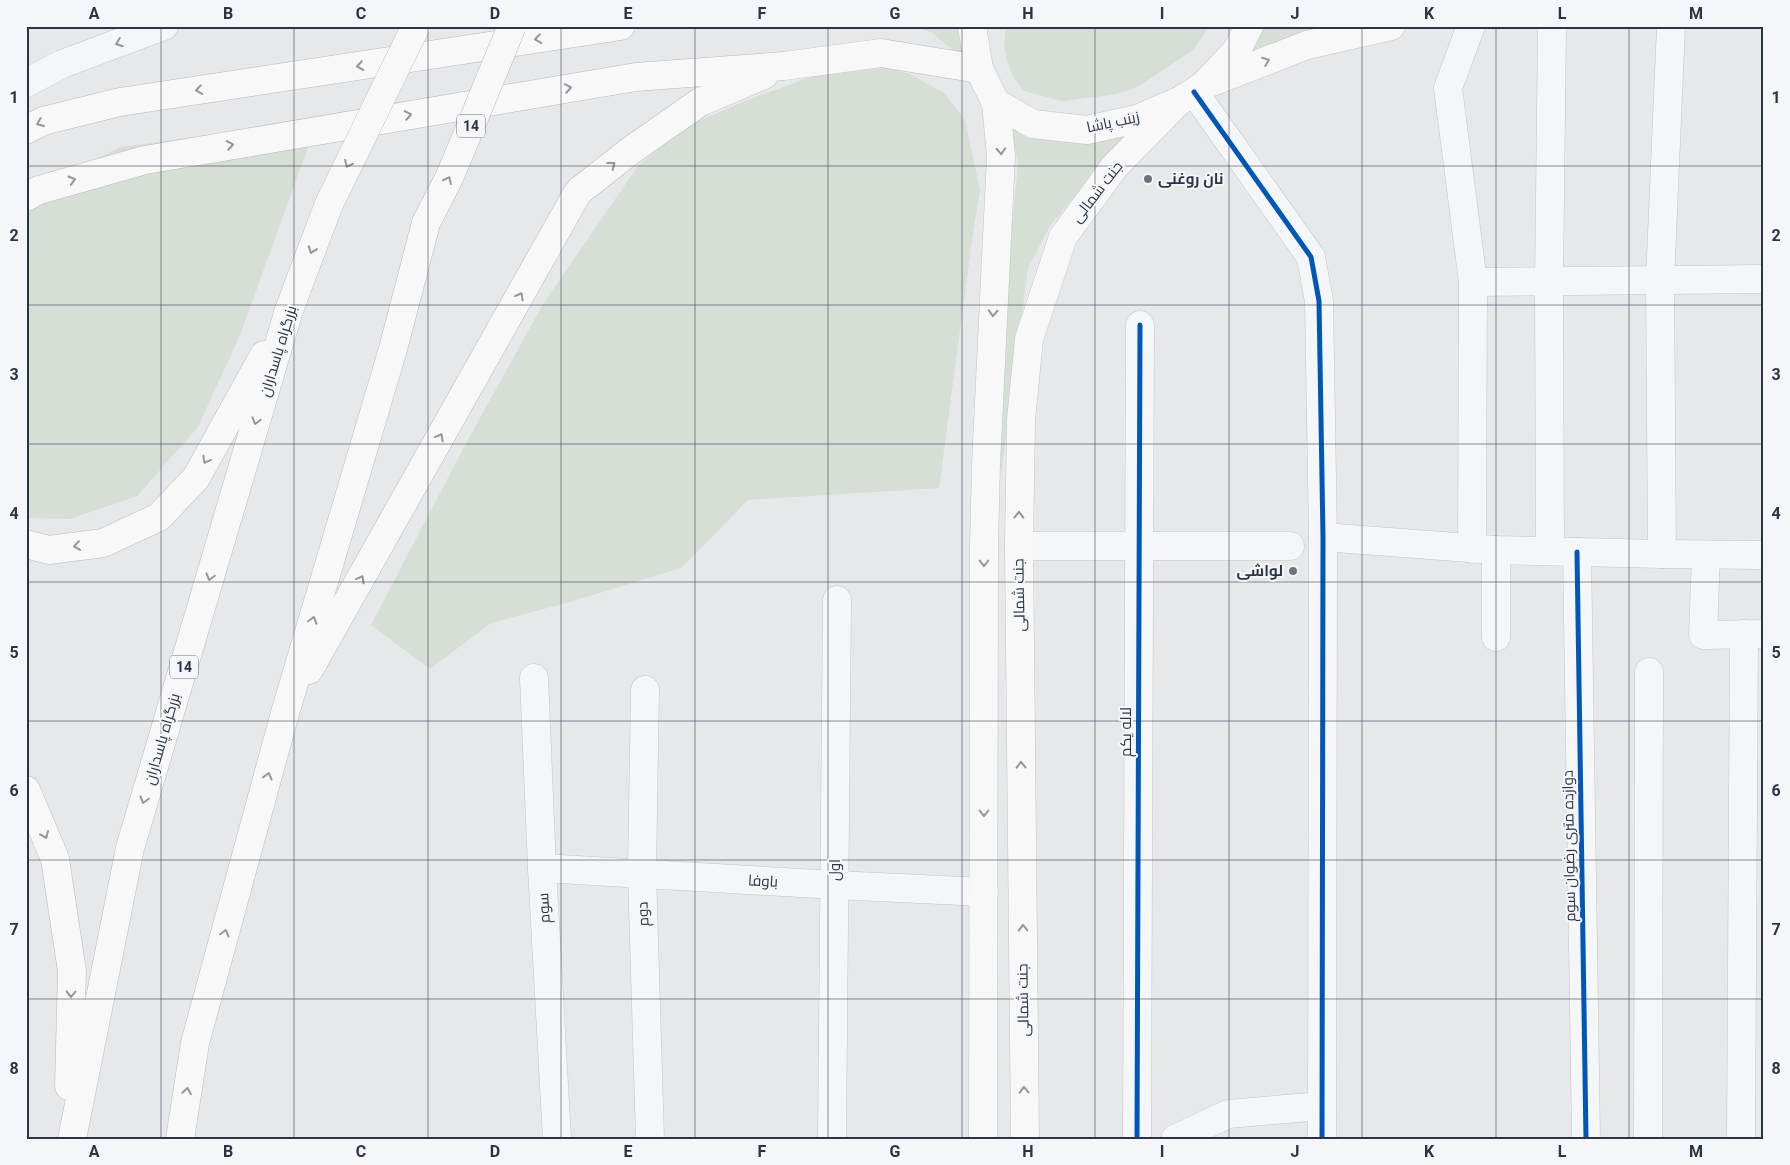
<svg xmlns="http://www.w3.org/2000/svg" width="1790" height="1165" font-family="Roboto,Cairo,sans-serif">
	<rect width="100%" height="100%" fill="#e6e8ea"/>
	<g fill="#d6ded6">
		<path d="M913,26h49l7,37 -38,-31z"/>
		<path d="M1006,26h204l-17,24 -51,34 -12,6 -19,5 -49,6 -38,-10 -10,-13 -6,-14 -4,-18z"/>
		<path d="M1260,26h95l-112,32z"/>
		<path d="M885,68l25,6 34,19 21,27 15,70 -8,50 -33,248 -191,12 -67,68 -115,35 -75,20 -61,46 -59,-44 92,-176 80,-145 95,-138 48,-40 67,-28 63,-23z"/>
		<path d="M318,120l-78,215 -42,92 -61,69 -67,23 -44,-1v-320l12,-11 83,-40z"/>
		<path d="M1010,122l129,9 -39,34 -50,61 -22,42 -27,206 -4,-99 21,-211z"/>
	</g>
	<g fill="none" stroke-linecap="round" stroke-linejoin="round">
		<defs>
			<g id="minor">
				<path d="M1471,26l-23,62 25,194 -1,267"/>
				<path d="M26,83l36,-19 102,-38"/>
				<path d="M1194,92l117,165 8,44 4,236 -1,602"/>
				<path d="M1473,282l291,-3"/>
				<path d="M1323,537l173,13 166,4 102,1"/>
				<path d="M1019,546h271"/>
				<path d="M1496,550v87"/>
				<path d="M1550,551l-1,-269 3,-256"/>
				<path d="M1577,552l9,587"/>
				<path d="M1662,554l-2,-273 11,-255"/>
				<path d="M1706,555l-3,80 61,-1"/>
				<path d="M534,678l8,190 15,271"/>
				<path d="M645,690l-3,183 8,266"/>
				<path d="M542,868l293,17 149,7"/>
				<path d="M832,1139l5,-539"/>
				<path d="M1137,1139l3,-814"/>
				<path d="M1175,1139l53,-25 93,-8"/>
				<path d="M1648,1139l1,-467"/>
				<path d="M1741,1139l3,-505"/>
			</g>
			<g id="major">
				<path d="M972,26l7,43 17,34 37,21 54,6 50,-11 42,-18 15,-9 10,-7 33,-35 12,-24"/>
				<path d="M1212,82l95,-37 84,-19"/>
				<path d="M983,1139l1,-593 2,-82 15,-308 -5,-53"/>
				<path d="M1025,1139l-6,-593 2,-126 8,-81 34,-102 52,-71 64,-65"/>
			</g>
			<g id="highway">
				<path d="M26,130l17,-9 77,-19 501,-76"/>
				<path d="M26,197l13,-7 106,-30 491,-83 148,-11 97,-13 98,16"/>
				<path d="M26,544l23,6 54,-7 56,-26 37,-39 68,-123"/>
				<path d="M309,670l269,-478 52,-41 70,-49 64,-27"/>
				<path d="M26,790l29,69 17,112 -3,115"/>
				<path d="M72,1139l58,-291 159,-538 40,-106"/>
				<path d="M180,1139l15,-96 90,-330 108,-364 33,-126"/>
			</g>
		</defs>
		<use href="#minor" stroke="#c4c6c8" stroke-width="29"/>
		<use href="#major" stroke="#c2c5c8" stroke-width="29"/>
		<use href="#highway" stroke="#b8bbbf" stroke-width="29"/>
		<use href="#minor" stroke="#f5f6f7" stroke-width="28"/>
		<use href="#major" stroke="#f8f8f8" stroke-width="28"/>
		<use href="#highway" stroke="#f8f8f8" stroke-width="28"/>
		<defs>
			<g id="highway-bridge">
				<path d="M329,204l87,-178"/>
				<path d="M426,223l24,-47 62,-150"/>
			</g>
		</defs>
		<use href="#highway-bridge" stroke="#b8bbbf" stroke-width="29" stroke-linecap="butt"/>
		<use href="#highway-bridge" stroke="#f8f8f8" stroke-width="28"/>
		<defs>
			<g id="cycleway">
				<path d="M1194,92l117,165 8,44 4,236 -1,602"/>
				<path d="M1577,552l9,587"/>
				<path d="M1137,1139l3,-814"/>
			</g>
		</defs>
		<use href="#cycleway" stroke="#f4f6f9" stroke-width="8"/>
		<use href="#cycleway" stroke="#0057b8" stroke-width="5"/>
	</g>
	<defs><path id="oneway-chevron" d="M-2-3.5L2.5 0L-2 3.5" fill="none" stroke-width="1.6" stroke-linecap="round" stroke-linejoin="round" transform="scale(1.25)"/></defs>
	<g stroke="#92969e">
		<use href="#oneway-chevron" transform="translate(538 39) rotate(171)"/>
		<use href="#oneway-chevron" transform="translate(1266 61) rotate(-21)"/>
		<use href="#oneway-chevron" transform="translate(360 66) rotate(171)"/>
		<use href="#oneway-chevron" transform="translate(568 88) rotate(-10)"/>
		<use href="#oneway-chevron" transform="translate(199 90) rotate(171)"/>
		<use href="#oneway-chevron" transform="translate(408 115) rotate(-10)"/>
		<use href="#oneway-chevron" transform="translate(40 123) rotate(157)"/>
		<use href="#oneway-chevron" transform="translate(230 145) rotate(-10)"/>
		<use href="#oneway-chevron" transform="translate(1001 151) rotate(87)"/>
		<use href="#oneway-chevron" transform="translate(348 164) rotate(116)"/>
		<use href="#oneway-chevron" transform="translate(612 165) rotate(-38)"/>
		<use href="#oneway-chevron" transform="translate(72 180) rotate(-16)"/>
		<use href="#oneway-chevron" transform="translate(448 180) rotate(-64)"/>
		<use href="#oneway-chevron" transform="translate(312 250) rotate(110)"/>
		<use href="#oneway-chevron" transform="translate(520 296) rotate(-61)"/>
		<use href="#oneway-chevron" transform="translate(993 313) rotate(93)"/>
		<use href="#oneway-chevron" transform="translate(256 421) rotate(106)"/>
		<use href="#oneway-chevron" transform="translate(440 437) rotate(-61)"/>
		<use href="#oneway-chevron" transform="translate(206 460) rotate(119)"/>
		<use href="#oneway-chevron" transform="translate(1019 515) rotate(-89)"/>
		<use href="#oneway-chevron" transform="translate(77 546) rotate(172)"/>
		<use href="#oneway-chevron" transform="translate(984 563) rotate(90)"/>
		<use href="#oneway-chevron" transform="translate(210 577) rotate(106)"/>
		<use href="#oneway-chevron" transform="translate(361 579) rotate(-61)"/>
		<use href="#oneway-chevron" transform="translate(313 620) rotate(-74)"/>
		<use href="#oneway-chevron" transform="translate(1021 765) rotate(-91)"/>
		<use href="#oneway-chevron" transform="translate(268 776) rotate(-75)"/>
		<use href="#oneway-chevron" transform="translate(144 800) rotate(106)"/>
		<use href="#oneway-chevron" transform="translate(984 813) rotate(90)"/>
		<use href="#oneway-chevron" transform="translate(45 835) rotate(67)"/>
		<use href="#oneway-chevron" transform="translate(1023 928) rotate(-91)"/>
		<use href="#oneway-chevron" transform="translate(225 933) rotate(-75)"/>
		<use href="#oneway-chevron" transform="translate(71 994) rotate(91)"/>
		<use href="#oneway-chevron" transform="translate(1024 1090) rotate(-91)"/>
		<use href="#oneway-chevron" transform="translate(187 1091) rotate(-81)"/>
	</g>
	<use stroke="#90959e" href="#oneway-chevron" transform="translate(119 43) rotate(160)"/>
	<path fill="none" stroke="#2b3445" stroke-width="1" stroke-opacity="0.55" d="M161,26v1113M294,26v1113M428,26v1113M561,26v1113M695,26v1113M828,26v1113M962,26v1113M1095,26v1113M1229,26v1113M1362,26v1113M1496,26v1113M1629,26v1113M26,166h1738M26,305h1738M26,444h1738M26,582h1738M26,721h1738M26,860h1738M26,999h1738"/>
	<g fill="#6c737f" stroke="#f4f6f9" stroke-width="2">
		<circle cx="1148" cy="179" r="5"/>
		<circle cx="1293" cy="571" r="5"/>
	</g>
	<g text-anchor="middle" stroke-width="4" stroke-linejoin="round" paint-order="stroke">
		<g fill="#f4f6f9" stroke="#676e7b" stroke-width="1">
			<rect x="457" y="114.5" width="28" height="23" rx="4"/>
			<rect x="170" y="655.5" width="28" height="23" rx="4"/>
		</g>
		<g font-size="14" font-weight="bold" fill="#2b3445">
			<text x="471" y="131">14</text>
			<text x="184" y="672">14</text>
		</g>
		<g font-size="15" fill="#2b3445" stroke="#f4f6f9">
			<text transform="translate(1113 122) rotate(-12)" y="5">زینب پاشا</text>
			<text transform="translate(1097 192) rotate(-52)" y="5">جنت شمالی</text>
			<text transform="translate(278 351) rotate(-73)" y="5">بزرگراه پاسداران</text>
			<text transform="translate(1019 595) rotate(-91)" y="5">جنت شمالی</text>
			<text transform="translate(1126 732) rotate(-90)" y="5">لاله یکم</text>
			<text transform="translate(162 739) rotate(-74)" y="5">بزرگراه پاسداران</text>
			<text transform="translate(1569 846) rotate(-91)" y="5">دوازده متری رضوان سوم</text>
			<text transform="translate(835 870) rotate(-90)" y="5">اول</text>
			<text transform="translate(763 881) rotate(3)" y="5">باوفا</text>
			<text transform="translate(544 908) rotate(-93)" y="5">سوم</text>
			<text transform="translate(643 914) rotate(-92)" y="5">دوم</text>
			<text transform="translate(1023 1000) rotate(-91)" y="5">جنت شمالی</text>
		</g>
		<g font-size="15" font-weight="bold" fill="#2b3445" stroke="#f4f6f9" text-anchor="start">
			<text x="1158" y="184">نان روغنی</text>
			<text x="1283" y="576" text-anchor="end">لواشی</text>
		</g>
	</g>
	<rect width="1790" height="1165" fill="none" stroke="#f4f6f9" stroke-width="55"/>
	<rect x="28" y="28" width="1734" height="1110" fill="none" stroke="#2b3445" stroke-width="2"/>
	<g font-size="16" text-anchor="middle" font-weight="bold" fill="#2b3445">
		<text x="94" y="19">A</text>
		<text x="228" y="19">B</text>
		<text x="361" y="19">C</text>
		<text x="495" y="19">D</text>
		<text x="628" y="19">E</text>
		<text x="762" y="19">F</text>
		<text x="895" y="19">G</text>
		<text x="1028" y="19">H</text>
		<text x="1162" y="19">I</text>
		<text x="1295" y="19">J</text>
		<text x="1429" y="19">K</text>
		<text x="1562" y="19">L</text>
		<text x="1696" y="19">M</text>
		<text x="14" y="103">1</text>
		<text x="1776" y="103">1</text>
		<text x="14" y="241">2</text>
		<text x="1776" y="241">2</text>
		<text x="14" y="380">3</text>
		<text x="1776" y="380">3</text>
		<text x="14" y="519">4</text>
		<text x="1776" y="519">4</text>
		<text x="14" y="658">5</text>
		<text x="1776" y="658">5</text>
		<text x="14" y="796">6</text>
		<text x="1776" y="796">6</text>
		<text x="14" y="935">7</text>
		<text x="1776" y="935">7</text>
		<text x="14" y="1074">8</text>
		<text x="1776" y="1074">8</text>
		<text x="94" y="1157">A</text>
		<text x="228" y="1157">B</text>
		<text x="361" y="1157">C</text>
		<text x="495" y="1157">D</text>
		<text x="628" y="1157">E</text>
		<text x="762" y="1157">F</text>
		<text x="895" y="1157">G</text>
		<text x="1028" y="1157">H</text>
		<text x="1162" y="1157">I</text>
		<text x="1295" y="1157">J</text>
		<text x="1429" y="1157">K</text>
		<text x="1562" y="1157">L</text>
		<text x="1696" y="1157">M</text>
	</g>
</svg>
